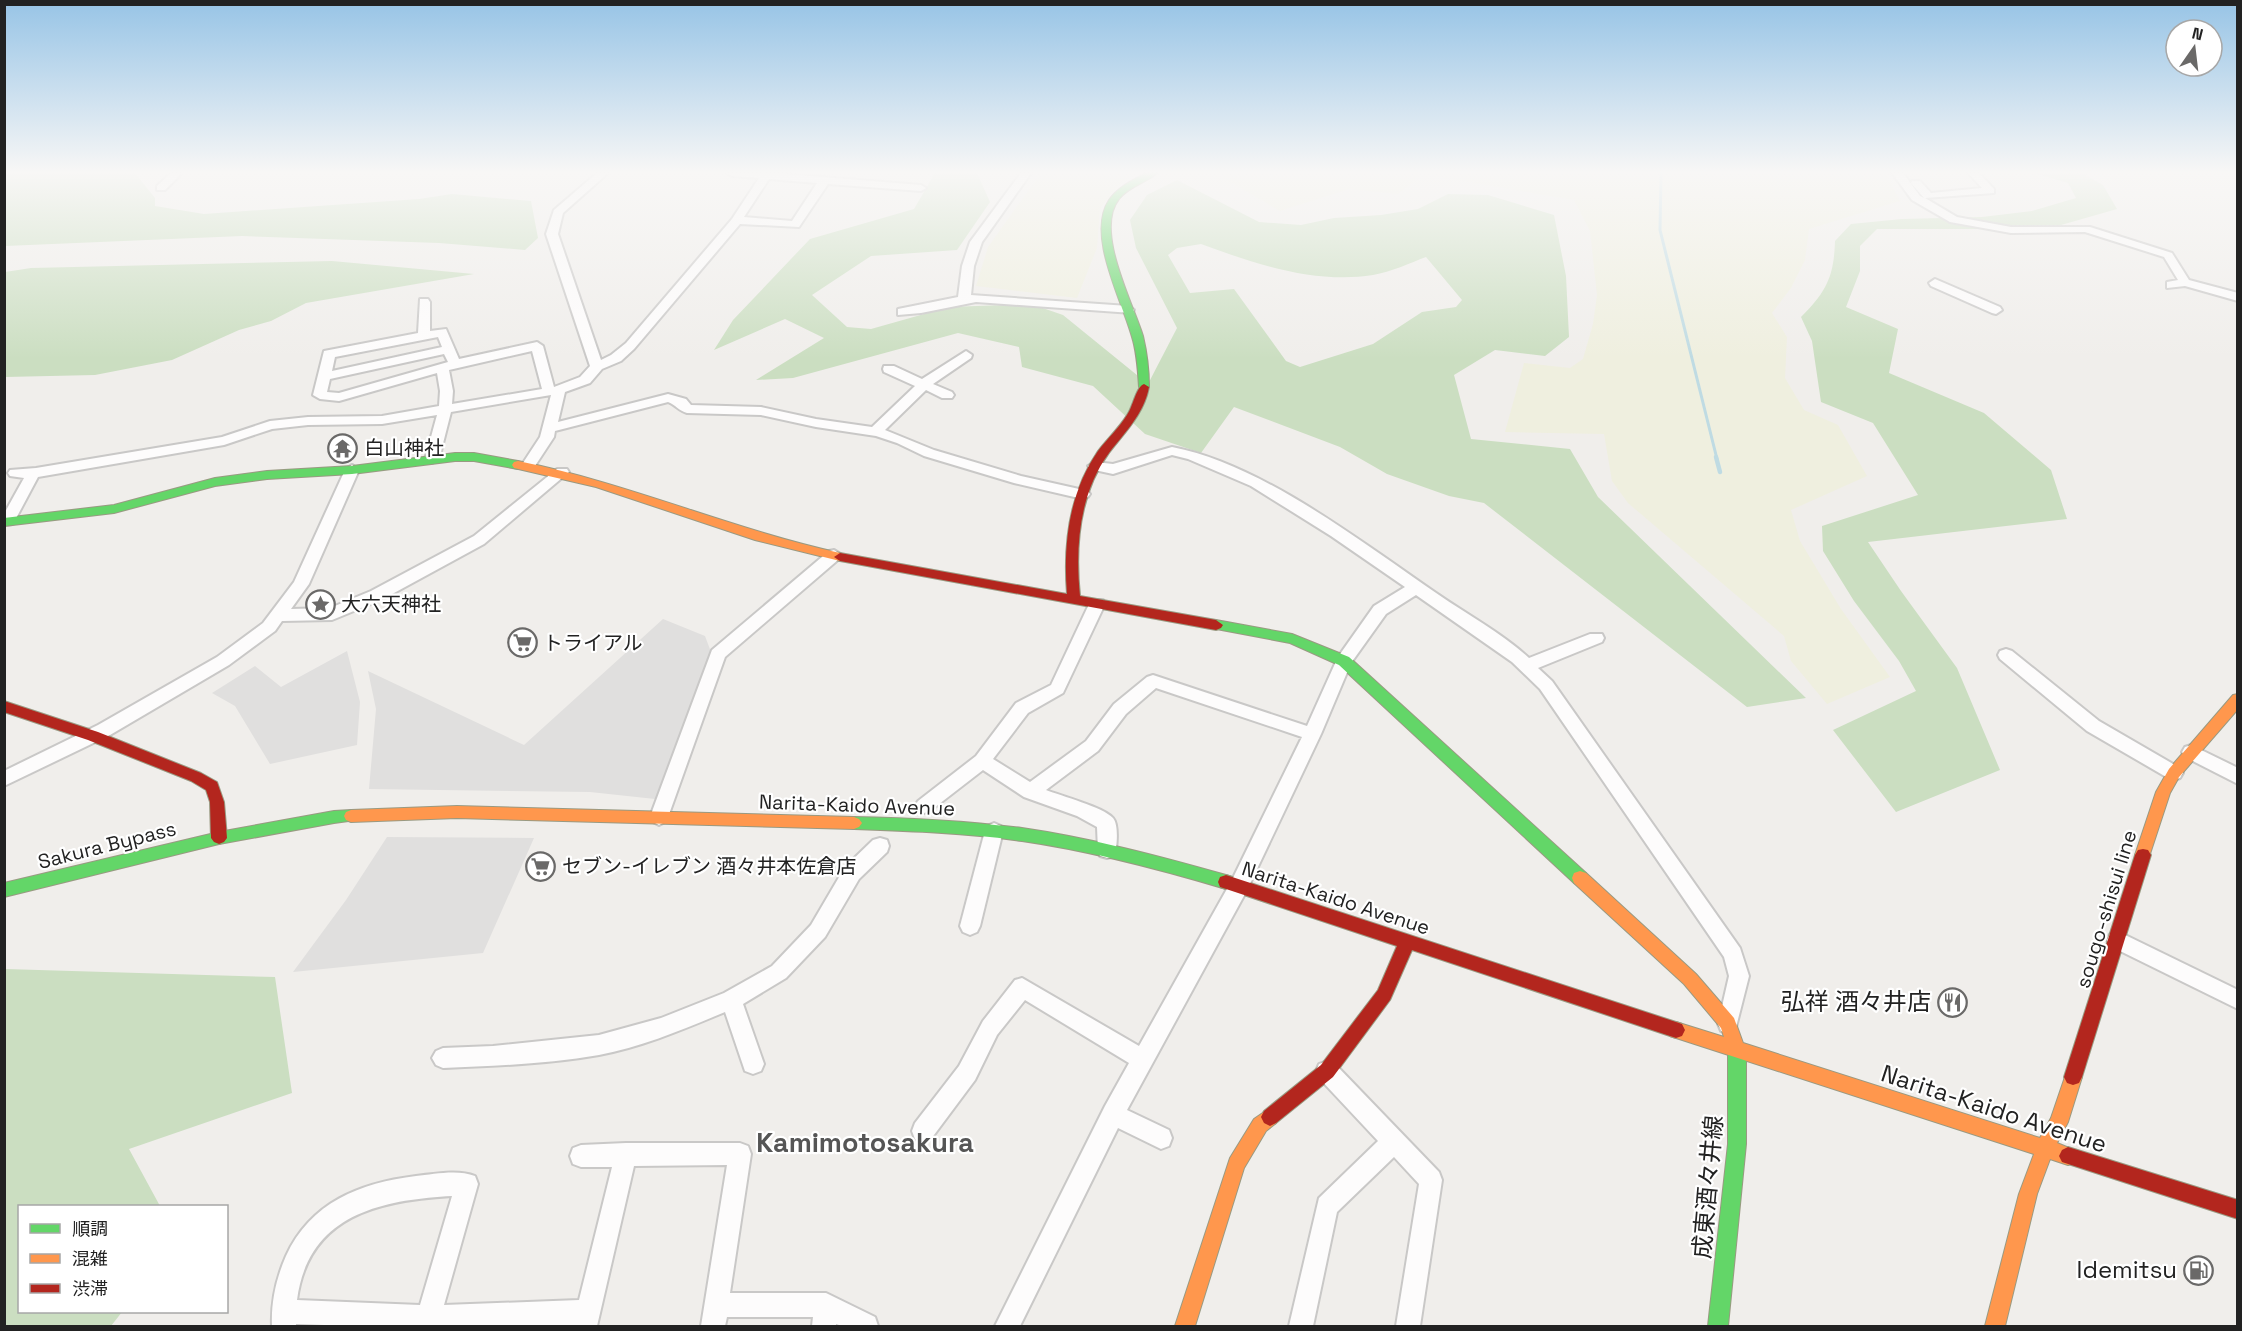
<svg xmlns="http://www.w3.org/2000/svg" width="2242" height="1331" font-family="'Space Grotesk','Noto Sans JP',sans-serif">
	<rect width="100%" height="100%" fill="#f0eeeb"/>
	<g fill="#efefdf">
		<path d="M1041,173h95l-17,12 -19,23 -3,40 -20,50 -101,-12 12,-39z"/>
		<path d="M1215,173h670l15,28 -91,28 -4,31 -14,28 -19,25 15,24 -2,41 19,32 34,15 29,51 -76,34 9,31 41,68 49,68 -63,27 -36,-43 -7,-25 -156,-133 -16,-22 -8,-47 -99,-2 19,-69 46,5 13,-9 10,-35 4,-29 -7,-64 -16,-31 -152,-26 -24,20 -49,-5 -69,22z"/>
	</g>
	<g fill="#cbdec1" fill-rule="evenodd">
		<path d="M5,173h130l20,25v8l49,8 215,-15 33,-5 79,7 7,37 -13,12 -86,-7 -197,-7 -237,10z"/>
		<path d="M935,173h42l13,29 -33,48 -86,6 -59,39 35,32 24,2 78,-22 82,-3 32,11 85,69 29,-56 -41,-80 -6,-28 17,-25 30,-15 82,42 42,3 33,-7 47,-3 37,-6 30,-15 40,1 66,20 12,61 3,61 -24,19 -50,-6 -41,25 17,64 99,10 28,48 208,201 -59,9 -263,-204 -35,-7 -62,-22 -47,-27 -106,-40 -33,46 -56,-19 -52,-48 -71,-19 -3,-20 -61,-14 -165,45 -37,2 68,-42 -39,-19 -71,31 19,-30 77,-81 104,-30zM1201,244c54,20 114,40 172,31 18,-3 37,-12 53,-18l36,43 -6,7 -34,5 -49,32 -73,23 -14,-6 -52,-72 -44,4 -22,-38 9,-7z"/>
		<path d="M2034,173h48l21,12 14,24 -70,20h-170l-17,17v25l-14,36 52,22 -9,44 95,40 67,57 16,49 -199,23 33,49 56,77 43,102 -104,42 -63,-82 83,-39 -17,-30 -45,-60 -31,-50 -1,-25 96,-31 -45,-72 -52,-21 -9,-61 -11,-24c25,-25 33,-40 34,-76l16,-17 51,-5 80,-2 50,-6 44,-13 -8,-15z"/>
		<path d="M332,261l142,13 -168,29 -35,18 -32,9 -67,30 -77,15 -90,2v-105l26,-4z"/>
		<path d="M5,969l270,8 17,116 -163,56 31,57h-140v106h102l-11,14h-106z"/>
	</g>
	<g fill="#e0dfde">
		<path d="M663,619l42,17 6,16 -56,147 -65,-7 -221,-3 7,-80 -8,-38 156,74z"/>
		<path d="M347,651l13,51 -3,43 -87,19 -35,-58 -23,-13 43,-27 26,21z"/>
		<path d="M387,837l147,1 -51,115 -190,19 53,-72z"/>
	</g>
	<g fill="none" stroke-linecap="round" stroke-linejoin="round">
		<path stroke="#bfdbe3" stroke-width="3" d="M1661,173l-1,57 57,229"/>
		<path stroke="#bfdbe3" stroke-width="4.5" d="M1716,457l4,15"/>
		<defs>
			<g id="street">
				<path d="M171,173h11l-17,17h-8v-4z"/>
				<path d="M597,173h11l-45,40 -5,21 43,126 10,-5 15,-12 106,-124 27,-41 -27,-2 -5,-3h46l148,12 5,3 -5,3 -93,-7 -29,43 -59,-3 -106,125 -13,12 -19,8 -12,14 -25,9 -7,30 110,-28 18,5 5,6 70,2 55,12 56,8 43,-41 -31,-14 -1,-3 1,-3h10l28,13 44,-28 6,4 -1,3 -38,26 19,8 2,3 -2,3h-10l-16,-8 -41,40 49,20 87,26 67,15 2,3 -2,3 -5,2 -69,-16 -90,-27 -27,-13 -21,-7 -60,-9 -55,-12 -74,-2c-8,-2 -11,-8 -19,-11l-113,29 -1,6 -21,32h-10l-2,-3 19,-29 11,-42 -100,17 -12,47 -7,4 -7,-4 12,-44 -55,9 -74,1 -36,4 -48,16 -186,32 -25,47 -9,1v-11l20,-36 -14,-2 -2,-3 2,-3 26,-2 186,-31 48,-16 38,-4 74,-1 57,-10 1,-15 -3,-18 -98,28 -19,-2 -7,-4 11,-44 94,-18 2,-34h8l2,3v29l16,-2 13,30 78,-17 6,4 11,41 26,-10 10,-11 -44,-132 8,-24zM769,179l48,4 -25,38 -48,-4zM438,337l4,10 -110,24 3,-14zM532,351l10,38 -90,15 1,-13 -4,-21zM444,354l4,8 -109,31 -12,-1 3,-13z"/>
				<path d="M1021,173h10l-49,69 -8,24 -3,29 157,11 6,4 -2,3 -156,-11 -55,11 -23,2v-6l60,-12 4,-31 8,-24z"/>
				<path d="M1892,173h11l17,23 4,2 -13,-15 1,-2h8l11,12 51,-5 -14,-15h11l15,16v4l-69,5 32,19 54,10h79l82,26 17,27 49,13v8l-53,-15 -18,2v-6l11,-2 -14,-23 -79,-25 -74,1 -61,-11 -38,-22z"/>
				<path d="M1935,279l65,28 2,3 -6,4 -4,-1 -61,-27 -2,-3z"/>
				<path d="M1172,447c90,17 191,96 267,148 29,20 64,39 90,63l61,-24h12l2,4 -2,4 -64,26 14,13 188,267 9,28 -14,55 -7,3 -7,-3 -3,-7 11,-48 -5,-19 -184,-268 -28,-27 -96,-67 -30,19 -35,49 -30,71 -75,158 -119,218 42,20 3,8 -3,8 -8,3 -43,-21 -98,198h-25l110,-220 24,-43 -104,-63 -28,35 -22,45 -44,59 -8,3 -8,-3 -3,-8 3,-8 44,-57 24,-45 32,-41 7,-2 117,68 93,-166 70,-143 -146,-49 -30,26 -28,37 -52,39c15,6 57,17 67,28 6,7 4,30 1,38l-7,2 -7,-2 -2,-6 -1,-23 -20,-11 -53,-19 -41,-27 -53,41 -6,2 -6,-2 -3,-5 3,-5 58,-45 40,-53 35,-18 40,-85h12l2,4 -42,89 -35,20 -35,46 37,23 56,-41 28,-37 33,-27 6,-2 154,51 31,-69 36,-51 31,-19 -74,-51 -80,-50 -63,-27 -16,-4 -59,19 -23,-5 -2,-3 7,-4 18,2z"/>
				<path d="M352,465l7,5 -50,114 -18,25 39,-1 41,-17 103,-55 83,-67h10l2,3 -85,72 -101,55 -51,21 -50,1 -7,10 -46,34 -119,70 -106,51v-15l94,-46 119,-68 46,-34 31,-41 51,-112z"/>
				<path d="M834,550l8,5 -3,4 -114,98 -57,160 -3,5 -6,3 -6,-3 -3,-5 62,-167 117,-99z"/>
				<path d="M2006,649l6,2 87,70 81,47 3,5 -3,5 -6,2 -6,-2 -81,-47 -87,-72 -2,-4 2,-4z"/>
				<path d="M2191,745l47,23v16l-53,-27 -3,-5 3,-5z"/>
				<path d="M994,823l7,3 2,5 -23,95 -3,6 -7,3 -7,-3 -3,-6 25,-95 2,-5z"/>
				<path d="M880,838l7,2 2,6 -2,6 -28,27 -34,58 -39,41 -43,26 21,60 -3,7 -8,3 -8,-3 -20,-59c-41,17 -83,35 -126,43 -51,9 -105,11 -156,13l-7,-3 -4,-7 4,-7 7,-3 50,-2 106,-11 62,-17 63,-25 48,-27 39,-41 34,-58 28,-27z"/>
				<path d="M2117,931l121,59v19l-128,-63 -3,-6 3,-6z"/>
				<path d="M1327,1061l8,3 104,108 3,8 -22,146h-24l23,-142 -25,-27 -57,55 -24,114h-24l30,-128 59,-57 -59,-63 -3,-7 3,-7z"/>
				<path d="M626,1143h114l8,3 3,8 -21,139h96l49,24 3,9h-36l-6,-2v2h-24l1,-9h-86l-2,9h-24l26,-161 -93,1 -37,160h-24v-1l-220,1 -57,-2v2h-24c-1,-24 4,-47 14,-70 25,-54 74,-73 130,-80 18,-2 42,-7 59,0l3,8 -34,121 135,-5 33,-133h-31l-8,-3 -3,-8 3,-8 8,-3zM452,1196l-32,109 -123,-5c11,-85 83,-100 155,-104z"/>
			</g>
			<g id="fast">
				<path d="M1146,173h11c-11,10 -28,13 -38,26 -25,31 14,104 24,137 4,17 6,34 6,51l-5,3 -5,-3c-1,-17 -2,-34 -7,-50 -10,-37 -46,-102 -23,-137 9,-13 24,-20 37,-27z"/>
				<path d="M455,453h19l44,8 6,4 -6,4 -44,-8h-19l-103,13 -85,5 -52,7 -101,27 -110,13v-8l110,-13 101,-27 52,-7 85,-5z"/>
				<path d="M1216,620l76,14 57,23 237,216 2,5 -2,5 -6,2 -6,-2 -235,-218 -49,-22 -79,-15 -2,-3z"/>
				<path d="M351,810l5,2 2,4 -2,4 -22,3 -115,21 -215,53v-14l215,-51 115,-21z"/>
				<path d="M854,817c56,1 112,4 168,11 69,10 137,28 204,47l6,2 2,5 -2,5 -6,2c-67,-20 -135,-38 -204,-48 -56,-8 -112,-10 -168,-12l-5,-2 -3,-4 3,-4z"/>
				<path d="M1737,1042l6,2 3,6v94l-18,182h-20l20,-182v-94l3,-6z"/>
			</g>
			<g id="slow">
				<path d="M518,461c110,22 213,68 322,92l6,4 -6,4 -85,-21 -159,-53 -82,-19 -2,-3 2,-3z"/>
				<path d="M2238,694v15l-59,68 -9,16 -22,67 -5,1 -5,-1 -3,-5 21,-63 13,-23 64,-74z"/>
				<path d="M457,806l397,11 5,2 3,4 -3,4 -5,2 -397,-11 -106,4 -5,-2 -2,-4 2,-4 5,-2z"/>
				<path d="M1580,871l6,2 110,101 38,44 9,25 297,95 11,-20 16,-47 6,-2 6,2 3,6 -14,45 -11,21 17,7 3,6 -3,6 -6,3 -18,-6 -13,35 -32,132h-20l34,-132 15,-40 -364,-118 -3,-6 3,-6 6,-2 48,15 -3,-9 -37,-44 -110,-101 -2,-5 2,-5z"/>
				<path d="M1270,1108l6,3 3,6 -3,6 -10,8 -22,37 -49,158h-20l55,-168 24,-39z"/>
			</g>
			<g id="jam">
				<path d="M1144,384l5,3c-5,27 -24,45 -40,66 -30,41 -34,94 -29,143l136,24 7,5 -2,3 -5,2 -376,-69 -6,-4 6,-4 227,41c-4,-50 2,-101 31,-143 9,-12 21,-23 29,-36 6,-8 9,-28 17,-31z"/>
				<path d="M4,701l94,31 103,41 16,9 7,20 3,36 -3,4 -5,2 -5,-2 -3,-4 -1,-36 -4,-12 -15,-9 -103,-41 -84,-28z"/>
				<path d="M2143,849l5,1 3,5 -69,222 -3,6 -6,2 -6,-2 -3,-6 71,-222 3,-5z"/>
				<path d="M1226,875l450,147 6,2 3,6 -3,6 -6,2 -264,-88 -22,50 -57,77 -57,46 -6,3 -6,-3 -3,-6 3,-6 57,-46 57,-75 19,-44 -177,-59 -2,-5 2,-5z"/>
				<path d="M2068,1147l170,53v19l-176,-57 -3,-6 3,-6z"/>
			</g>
		</defs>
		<use href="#street" stroke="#c9c8c7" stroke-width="4"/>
		<use href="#fast" stroke="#999a82" stroke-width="2"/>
		<use href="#slow" stroke="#999a82" stroke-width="2"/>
		<use href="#jam" stroke="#999a82" stroke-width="2"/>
		<use href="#street" fill="#fdfcfc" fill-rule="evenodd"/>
		<use href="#fast" fill="#63d668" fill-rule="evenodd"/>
		<use href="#slow" fill="#ff974d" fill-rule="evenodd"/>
		<use href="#jam" fill="#b3261e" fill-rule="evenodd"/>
	</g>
	<linearGradient id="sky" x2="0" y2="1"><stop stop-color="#97c4e6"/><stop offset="0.48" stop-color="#f8f7f6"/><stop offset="1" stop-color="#f8f7f6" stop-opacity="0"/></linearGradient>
	<rect width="2242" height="359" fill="url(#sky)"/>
	<defs>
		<symbol id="temple-ring" viewBox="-11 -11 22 22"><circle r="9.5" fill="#fff" stroke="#6a6968" stroke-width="1.5"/><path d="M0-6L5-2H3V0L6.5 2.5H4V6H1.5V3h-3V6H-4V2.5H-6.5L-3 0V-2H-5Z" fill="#6a6968"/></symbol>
		<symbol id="sight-ring" viewBox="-11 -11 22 22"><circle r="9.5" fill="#fff" stroke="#6a6968" stroke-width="1.5"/><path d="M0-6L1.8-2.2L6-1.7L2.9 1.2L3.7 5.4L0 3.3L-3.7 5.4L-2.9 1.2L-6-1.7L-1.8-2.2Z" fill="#6a6968"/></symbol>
		<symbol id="supermarket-ring" viewBox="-11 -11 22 22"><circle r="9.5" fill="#fff" stroke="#6a6968" stroke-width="1.5"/><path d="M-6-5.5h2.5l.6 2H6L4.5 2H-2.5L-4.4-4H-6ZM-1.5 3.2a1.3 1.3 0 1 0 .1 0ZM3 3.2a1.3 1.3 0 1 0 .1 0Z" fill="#6a6968"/></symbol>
		<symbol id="restaurant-ring" viewBox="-11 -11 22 22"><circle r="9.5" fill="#fff" stroke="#6a6968" stroke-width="1.5"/><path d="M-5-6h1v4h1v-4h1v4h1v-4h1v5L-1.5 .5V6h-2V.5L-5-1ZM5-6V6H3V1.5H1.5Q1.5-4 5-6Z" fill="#6a6968"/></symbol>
		<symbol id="fuel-ring" viewBox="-11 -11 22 22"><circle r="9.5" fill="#fff" stroke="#6a6968" stroke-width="1.5"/><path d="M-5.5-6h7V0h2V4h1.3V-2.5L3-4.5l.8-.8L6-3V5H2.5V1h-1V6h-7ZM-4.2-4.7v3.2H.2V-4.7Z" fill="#6a6968"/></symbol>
	</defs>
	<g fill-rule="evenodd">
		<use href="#temple-ring" x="326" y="432" width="33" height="33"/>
		<use href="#sight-ring" x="304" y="588" width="33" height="33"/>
		<use href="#supermarket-ring" x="506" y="626" width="33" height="33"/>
		<use href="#supermarket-ring" x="524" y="850" width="33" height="33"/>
		<use href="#restaurant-ring" x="1936" y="986" width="33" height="33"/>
		<use href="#fuel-ring" x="2182" y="1254" width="33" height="33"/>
	</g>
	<g text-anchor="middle" stroke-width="4.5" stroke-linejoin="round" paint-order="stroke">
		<g font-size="20" fill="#222" stroke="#fff" text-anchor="start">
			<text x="364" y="455">白山神社</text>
			<text x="341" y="611">大六天神社</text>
			<text x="543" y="650">トライアル</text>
			<text x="562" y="873">セブン-イレブン 酒々井本佐倉店</text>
		</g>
		<g font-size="20" fill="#222" stroke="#fff">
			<text transform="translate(857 805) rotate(2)" y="7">Narita-Kaido Avenue</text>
			<text transform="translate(107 845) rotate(-14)" y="7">Sakura Bypass</text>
			<text transform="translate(1336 898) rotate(18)" y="7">Narita-Kaido Avenue</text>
			<text transform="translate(2106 909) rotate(-73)" y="7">sougo-shisui line</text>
		</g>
		<g font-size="24" fill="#222" stroke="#fff" text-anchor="end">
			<text x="1931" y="1010">弘祥 酒々井店</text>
			<text x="2177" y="1278">Idemitsu</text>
		</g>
		<g font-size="24" fill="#222" stroke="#fff">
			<text transform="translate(1994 1109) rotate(18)" y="8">Narita-Kaido Avenue</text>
			<text transform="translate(1708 1187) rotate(-85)" y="8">成東酒々井線</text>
		</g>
		<g font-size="27" font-weight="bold" fill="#555" stroke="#fff">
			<text x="865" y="1152">Kamimotosakura</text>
		</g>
	</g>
	<rect width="2242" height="1331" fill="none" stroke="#222222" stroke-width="12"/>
	<rect x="18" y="1205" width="210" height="108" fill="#ffffff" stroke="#a7a7a7" stroke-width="1.5"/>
	<rect x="30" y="1224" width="30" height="9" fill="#63d668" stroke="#a7a7a7" stroke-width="1.5"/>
	<text x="72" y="1235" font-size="18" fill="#222222">順調</text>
	<rect x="30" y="1254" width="30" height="9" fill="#ff974d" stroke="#a7a7a7" stroke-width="1.5"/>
	<text x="72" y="1265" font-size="18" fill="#222222">混雑</text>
	<rect x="30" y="1284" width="30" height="9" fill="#b3261e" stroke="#a7a7a7" stroke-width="1.5"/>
	<text x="72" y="1295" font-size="18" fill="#222222">渋滞</text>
	<g transform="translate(2194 48) rotate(14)"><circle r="28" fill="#ffffff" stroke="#a7a7a7" stroke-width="1.5"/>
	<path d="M0-4.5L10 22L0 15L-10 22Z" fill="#6a6968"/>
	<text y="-9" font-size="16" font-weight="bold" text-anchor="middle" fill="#222222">N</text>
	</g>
</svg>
